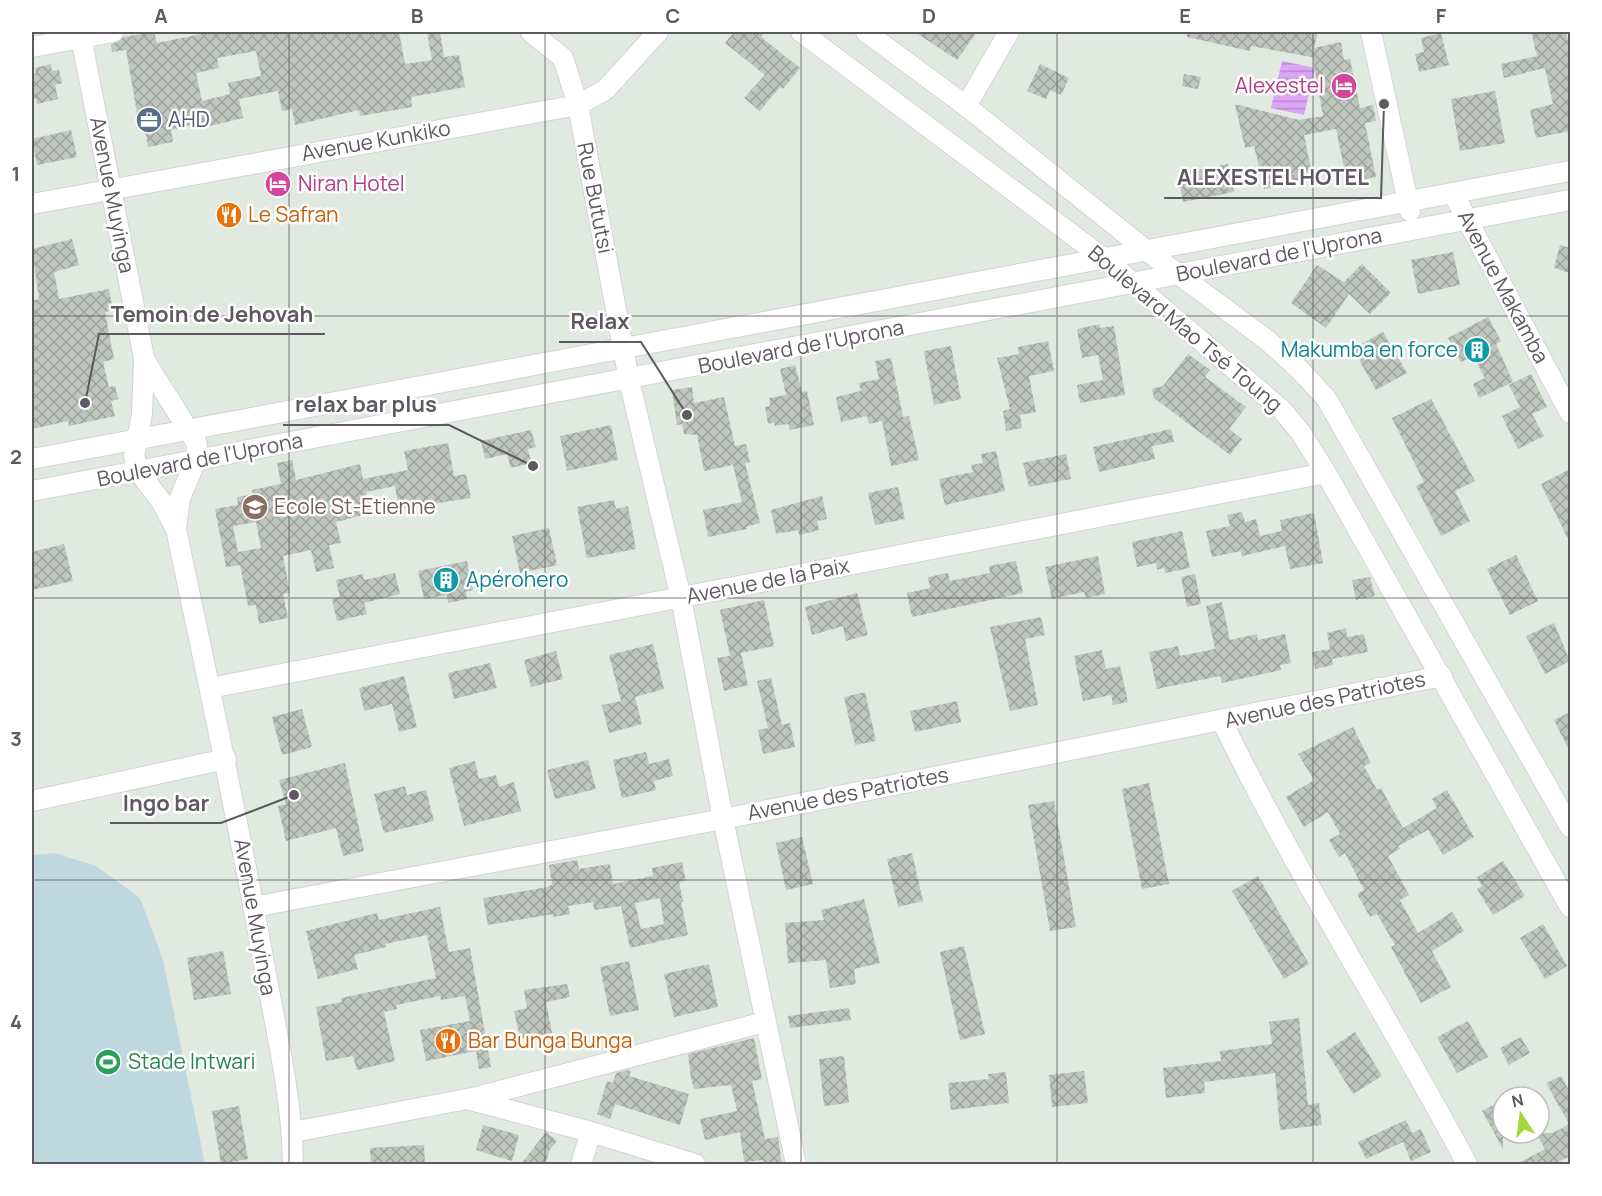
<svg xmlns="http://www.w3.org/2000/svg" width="1602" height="1196" font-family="Manrope,sans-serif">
	<defs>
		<pattern id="water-rules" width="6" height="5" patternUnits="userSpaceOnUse" patternTransform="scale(1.5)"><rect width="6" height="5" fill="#dca5f6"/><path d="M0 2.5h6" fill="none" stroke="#b689cb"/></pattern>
		<pattern id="building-cross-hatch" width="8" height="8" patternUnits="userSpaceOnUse" patternTransform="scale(1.5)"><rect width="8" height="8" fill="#bec6bd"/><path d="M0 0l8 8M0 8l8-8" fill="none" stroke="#9ea49d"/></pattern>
	</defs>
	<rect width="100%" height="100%" fill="#e0eae1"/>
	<path fill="#bfd8e0" d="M55,853l41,13 44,32 23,62 42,204h-173v-309z"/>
	<path fill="url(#water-rules)" d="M1282,61l33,7 -11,47 -33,-7z"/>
	<g fill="url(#building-cross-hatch)" fill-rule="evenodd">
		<path d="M154,32l3,11 54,-11h188l6,32 27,-4 -5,-28h13l4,25 15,-2 6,32 -54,10 1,10 -52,9 -1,-6 -64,15 -3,-16 -10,2 -4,-20 -39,8 4,19 -41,10 -2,-5 -29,7 2,12 -25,5 -3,-17h-5l-14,-80 -14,2 -1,-7 12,-8zM256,51l5,25 -33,7 2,11 -28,7 -6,-28 23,-5 -2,-10z"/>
		<path d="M734,32h31l-4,5 39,31 -17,21 -3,-2 -20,24 -16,-13 21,-23 -40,-32z"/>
		<path d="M915,32h62l-20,28z"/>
		<path d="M1187,32h131l-4,16 27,-6 3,18 6,-1 10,49 13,-3 3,16 -11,2 11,54 -29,5 -11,-53 -32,6 9,43 -49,11 -10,-43 -9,2 -10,-44 64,16 24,-4 -11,-61v2l-61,-11 -1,5 -63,-14z"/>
		<path d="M1531,32h35l4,19v80l-34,7 -6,-28 23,-6 -8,-36 -41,10 -3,-14 36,-8z"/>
		<path d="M1441,33l8,32 -30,7 -4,-18 9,-2 -3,-14z"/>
		<path d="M51,64l1,7 7,-1 3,13 -7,2 3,14 -21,5 -1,-6 -4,1v-25l4,-1 -1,-5z"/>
		<path d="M1040,64l29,14 -8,17 -11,-5 -4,9 -19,-8z"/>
		<path d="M1184,74l17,3 -3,12 -16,-3z"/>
		<path d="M1495,91l10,52 -45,8 -9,-52z"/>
		<path d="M71,130l6,27 -40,8 -5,-26z"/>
		<path d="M1228,164l6,28 -51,10 -5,-28z"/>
		<path d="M72,239l7,26 -25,7 5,27 50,-10 4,21 -8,2 9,47 -11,3 6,25 6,-1 3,13 -7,2 4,15 -46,10 -1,-5 -36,8v-128l7,-2 -7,-50z"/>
		<path d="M1560,245l10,3v25l-16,-5z"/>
		<path d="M1453,252l7,33 -42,9 -7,-34z"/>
		<path d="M1362,264l29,29 -21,21 -21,-20 -23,34 -35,-25 26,-38 27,17z"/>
		<path d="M1488,317l13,24 -5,3 17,38 -34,16 -6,-14 12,-6 -12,-22 -12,6 -13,-24z"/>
		<path d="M1100,324v4l14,-2 11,69 -45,8 -3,-18 26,-5 -5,-25 -16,3 -5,-29z"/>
		<path d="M1383,332l24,41 -31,17 -23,-41z"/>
		<path d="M1048,341l6,30 -25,5 7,36 -16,3 2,13 -16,3 -3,-20 7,-2 -13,-51 22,-4 -1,-7z"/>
		<path d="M951,346l10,53 -27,6 -10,-54z"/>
		<path d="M1188,354l22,16 -5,7 41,30 -17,22 13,10 -12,16 -76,-57 -2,-9 11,-3z"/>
		<path d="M891,358l12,59 6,-1 10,44 -28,6 -9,-45 -13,3 -2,-8 -26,6 -5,-25 25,-6 -2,-8 20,-4 -4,-18z"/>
		<path d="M795,365l7,27 5,-1 7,34 -24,5 -2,-6 -13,2 -1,-4 -6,2 -3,-17 5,-1 -1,-8 17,-3 -6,-26z"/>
		<path d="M1531,374l16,33 -15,7 12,22 -26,13 -16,-33 18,-9 -11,-22z"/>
		<path d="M692,387l2,16 30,-6 11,49 11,-2 4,18 -5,1 15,60 -14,4 1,2 -39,8 -5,-27 39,-8 -9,-37 -29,6 -7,-36 -13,-1 -2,-10 -5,1 -5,-35z"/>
		<path d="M1431,399l44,82 -20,10 15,30 -29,15 -25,-50 8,-4 -32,-64z"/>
		<path d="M611,425l7,35 -51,11 -7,-35z"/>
		<path d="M1171,429l3,13 -22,4 3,13 -56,13 -6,-25z"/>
		<path d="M531,430l5,17 -8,2 3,14 -20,5 -4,-14 -22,5 -4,-18z"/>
		<path d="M448,443l6,33 12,-2 5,24 -72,11 -4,-23 -29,6 5,21 -35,9 5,21 -12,2 5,23 -18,4 -5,-22 -28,6 7,37 -7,1 5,24 -29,6 -3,-19 -8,1 -8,-41 -14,2 -11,-58 23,-4 -1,-8 16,-3 -1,-4 29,-6 -4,-21 15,-3 4,20 64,-16 3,15 45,-9 -4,-19zM256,522l5,26 -23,4 -5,-26z"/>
		<path d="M996,451l9,40 -60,14 -6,-26 34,-7 -2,-7 12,-2 -2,-9z"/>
		<path d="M1066,454l5,25 -42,8 -6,-24z"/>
		<path d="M1570,469v74l-29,-59z"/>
		<path d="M898,487l7,32 -30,6 -7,-32z"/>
		<path d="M822,496l5,23 -10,2 2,9 -20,5 -1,-5 -22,4 -5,-24z"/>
		<path d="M614,500l2,9 12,-3 8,43 -49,9 -10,-51z"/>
		<path d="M1242,512l3,10 11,-3 4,17 22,-5 -2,-11 34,-7 9,50 -33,6 -5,-23 -43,10 -1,-5 -29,6 -6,-26 24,-5 -3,-11z"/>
		<path d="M549,528l8,37 -37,8 -8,-37z"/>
		<path d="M1182,531l8,37 -25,5 -1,-5 -7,2 -1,-7 -19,4 -5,-25z"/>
		<path d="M64,544l9,37 -41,9v-38z"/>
		<path d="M1516,555l22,46 -28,14 -23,-46z"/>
		<path d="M1098,556l7,38 -19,4 -2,-6 -32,7 -7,-32z"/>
		<path d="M467,561l6,29 -7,2 1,7 -19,4 -1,-8 -23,4 -6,-28z"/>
		<path d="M1016,561l7,32 -111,24 -5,-24 23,-5 -2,-11 20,-4 2,8 40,-8 -1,-7z"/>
		<path d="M395,573l5,21 -36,9 3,11 -30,7 -5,-22 8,-2 -4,-17 27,-6 1,6z"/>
		<path d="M1195,574l6,30 -14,3 -6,-30z"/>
		<path d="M1370,577l5,19 -19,4 -4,-20z"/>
		<path d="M857,593l11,42 -22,6 -3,-15 -31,9 -7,-28z"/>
		<path d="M764,600l10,46 -33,7 7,32 -24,6 -7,-33 13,-2 -10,-46z"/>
		<path d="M1222,602l8,38 27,-6 1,6 27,-6 6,29 -11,2 1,5 -59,13 -2,-7 -63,13 -8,-37 29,-6 2,10 35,-7 -9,-43z"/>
		<path d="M1041,617l4,18 -20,4 13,66 -28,6 -20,-84z"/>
		<path d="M1554,623l16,38 -25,13 -19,-38z"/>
		<path d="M1346,628l1,9 17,-3 4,18 -36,7 -5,-26z"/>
		<path d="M653,644l11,45 -29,8 7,27 -33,9 -7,-28 19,-4 -12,-46z"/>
		<path d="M1330,649l3,16 -18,4 -3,-17z"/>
		<path d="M1102,650l4,19 14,-3 8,36 -15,3 -2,-10 -28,6 -9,-45z"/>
		<path d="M556,651l7,28 -32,8 -7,-27z"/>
		<path d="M490,663l7,25 -43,11 -6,-26z"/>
		<path d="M404,676l13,51 -18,5 -7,-28 -28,7 -5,-23z"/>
		<path d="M771,678l11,47 8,-2 5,24 -32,7 -5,-24 10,-2 -11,-47z"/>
		<path d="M865,692l11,49 -21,4 -11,-48z"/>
		<path d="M957,701l4,21 -46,10 -5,-21z"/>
		<path d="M302,709l10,38 -30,8 -10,-38z"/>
		<path d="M1570,712v40l-16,-32z"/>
		<path d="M1353,727l18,36 -7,3 13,24 4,-2 22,40 34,-20 -5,-9 15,-9 27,47 -31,18 -15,-25 -30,16 2,3 -12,7 21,39 -9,5 18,33 34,-21 12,19 -32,20 19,36 -30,16 -30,-56 4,-2 -18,-31 -7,3 -13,-23 7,-4 -19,-37 -6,4 -10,-17 11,-6 -12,-22 -24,15 -18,-30 28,-17 -16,-26z"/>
		<path d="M646,752l3,12 20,-5 4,17 -19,5 2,9 -34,8 -9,-38z"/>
		<path d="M588,760l8,29 -41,10 -8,-29z"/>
		<path d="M475,761l4,18 17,-4 3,12 15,-5 7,29 -57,15 -15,-58z"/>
		<path d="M345,763l19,88 -21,5 -7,-28 -50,13 -8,-35 8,-2 -7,-24z"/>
		<path d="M1149,783l20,101 -27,5 -20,-100z"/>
		<path d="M405,786l2,9 19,-5 8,31 -50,12 -10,-39z"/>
		<path d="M1054,801l22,126 -26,4 -22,-126z"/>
		<path d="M802,837l11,47 -27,6 -10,-47z"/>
		<path d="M912,853l11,48 -25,6 -11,-48z"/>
		<path d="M577,860l2,9 31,-5 3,20 40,-8 -1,-8 30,-6 4,19 -7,1 4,20h-2l7,33 -58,13 -9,-42 -27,4 -1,-8 -25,4 2,8 -17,3v-3l-65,11 -5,-27 65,-11 4,-3 -3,-19zM660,898l4,26 -23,5 -6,-26z"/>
		<path d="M1503,861l22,35 -32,19 -16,-26 5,-3 -5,-9z"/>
		<path d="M1258,876l51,88 -25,15 -52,-88z"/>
		<path d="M864,899l16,64 -26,6 2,15 -26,4 -4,-28 -38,3 -3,-40 39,-3 -3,-10z"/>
		<path d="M440,907l9,45 21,-4 21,119 -12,2 -3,-18 -50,10 -6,-31 50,-9 -5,-25 -24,4 -1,-4 -44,9 1,4 -13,3 11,49 -38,9 -4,-14 -27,5 -10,-54 26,-5 -1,-4 95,-20 -9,-43 -42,9 1,3 -32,8 4,14 -40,10 -12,-48 71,-18 2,7z"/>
		<path d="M1543,924l24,42 -22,13 -25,-41z"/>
		<path d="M964,946l21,88 -25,6 -20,-88z"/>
		<path d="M223,951l8,43 -37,6 -7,-42z"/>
		<path d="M629,961l10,49 -29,6 -10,-49z"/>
		<path d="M709,964l9,43 -44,10 -10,-43z"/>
		<path d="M567,984l3,13 -24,5 6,31 -32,6 -6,-28 13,-3 -3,-18z"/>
		<path d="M849,1008l2,12 -61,8 -2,-12z"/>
		<path d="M1299,1018l9,87 11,-2 3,22 -42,5 -5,-57 -71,9 1,11 -39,5 -3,-30 58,-7 -1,-10 52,-7 -3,-22z"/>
		<path d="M1468,1021l20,36 -31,16 -20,-36z"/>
		<path d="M1355,1032l27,44 -29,18 -27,-43z"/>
		<path d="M1521,1037l9,16 -21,12 -9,-17z"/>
		<path d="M754,1038l8,41 -10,2 13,58 13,-2 4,27h-18l-1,-4 -19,2 -4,-30 -35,8 -5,-21 37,-8 -6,-26 -37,4 -3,-11 -3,-24z"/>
		<path d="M844,1056l5,47 -25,3 -5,-47z"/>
		<path d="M628,1070l3,1 -2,5 60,18 -9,31 -65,-21 -5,15 -13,-5 10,-33 6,2 3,-10z"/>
		<path d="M1084,1071l4,32 -36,4 -3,-32z"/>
		<path d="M1006,1072l3,31 -58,7 -3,-27 41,-4 -1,-5z"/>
		<path d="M1561,1076l9,16v64l-16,8h-37l28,-15 -9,-16h17l16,-9 -23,-41z"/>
		<path d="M1503,1100v49l-21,-38z"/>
		<path d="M239,1106l9,53 -27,5 -9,-53z"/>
		<path d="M1406,1120l6,13 9,-4 10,23 -20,9 -8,-19 -37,17 -8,-17z"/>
		<path d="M483,1125l36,10 -7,26 -36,-11z"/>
		<path d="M546,1132l11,9 -7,8 -5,15h-24z"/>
		<path d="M424,1145l1,19h-54l-1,-16z"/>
	</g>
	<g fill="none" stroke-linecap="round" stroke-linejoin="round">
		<defs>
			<g id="minor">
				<path d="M80,32l64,326 -2,56 -8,42 5,16 22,29 15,28c30,143 61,285 87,429 12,68 29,137 30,206"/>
				<path d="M531,32l32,26 15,47 51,275 52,218 42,221 73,345"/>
				<path d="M801,32l305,228 176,150 19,23 25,40 244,434"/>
				<path d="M866,32l100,74 181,145 120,89 32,29 27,29 244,429"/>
				<path d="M1371,32l39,179"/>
				<path d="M32,47l81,-15"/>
				<path d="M966,106l43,-74"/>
				<path d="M1453,193l117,220"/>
				<path d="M32,204l546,-99 27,-15 53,-58"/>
				<path d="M144,359l53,85 -1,16 -16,38 -4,31"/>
				<path d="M32,459l1538,-288"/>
				<path d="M32,491l1538,-291"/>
				<path d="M210,688l1116,-215"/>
				<path d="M1222,721c73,152 166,294 245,443"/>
				<path d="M32,801l194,-42"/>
				<path d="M253,907l470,-88 719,-143"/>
				<path d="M469,1099l296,-77"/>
				<path d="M293,1132l174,-33 124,33 104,32"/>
				<path d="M581,1164l10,-32"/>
			</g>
		</defs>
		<use href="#minor" stroke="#d6d1d7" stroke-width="22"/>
		<use href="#minor" stroke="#fff" stroke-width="20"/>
	</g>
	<path fill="none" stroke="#5e5960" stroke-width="1.5" stroke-opacity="0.55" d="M289,32v1132M545,32v1132M801,32v1132M1057,32v1132M1313,32v1132M32,316h1538M32,598h1538M32,880h1538"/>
	<defs>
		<symbol id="hotel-disc" viewBox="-11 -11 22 22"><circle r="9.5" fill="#d1479c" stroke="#fff"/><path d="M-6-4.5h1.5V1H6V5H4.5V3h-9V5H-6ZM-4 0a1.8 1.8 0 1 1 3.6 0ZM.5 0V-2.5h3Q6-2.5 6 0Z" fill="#fff"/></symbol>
		<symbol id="office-disc" viewBox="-11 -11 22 22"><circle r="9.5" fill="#5c6f8a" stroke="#fff"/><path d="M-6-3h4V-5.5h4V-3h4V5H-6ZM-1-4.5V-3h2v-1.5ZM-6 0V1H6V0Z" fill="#fff"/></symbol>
		<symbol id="restaurant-disc" viewBox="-11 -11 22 22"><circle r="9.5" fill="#e8710a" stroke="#fff"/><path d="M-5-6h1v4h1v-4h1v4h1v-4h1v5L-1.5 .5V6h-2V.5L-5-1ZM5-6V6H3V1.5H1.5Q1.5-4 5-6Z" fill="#fff"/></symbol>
		<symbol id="building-disc" viewBox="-11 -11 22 22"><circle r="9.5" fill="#0f9aa8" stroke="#fff"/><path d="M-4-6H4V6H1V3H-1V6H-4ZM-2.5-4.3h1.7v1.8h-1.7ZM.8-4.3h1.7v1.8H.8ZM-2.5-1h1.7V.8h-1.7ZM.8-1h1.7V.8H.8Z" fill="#fff"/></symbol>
		<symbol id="school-disc" viewBox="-11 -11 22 22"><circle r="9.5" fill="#8d6e63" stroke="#fff"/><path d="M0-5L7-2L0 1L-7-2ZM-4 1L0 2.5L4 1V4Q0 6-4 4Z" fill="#fff"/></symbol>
		<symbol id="stadium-disc" viewBox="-11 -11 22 22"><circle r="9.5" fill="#2e9e5b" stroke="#fff"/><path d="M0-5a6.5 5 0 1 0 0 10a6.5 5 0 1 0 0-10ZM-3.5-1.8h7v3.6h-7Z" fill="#fff"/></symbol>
	</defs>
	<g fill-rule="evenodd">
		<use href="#hotel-disc" x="1329" y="71" width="30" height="30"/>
		<use href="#office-disc" x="134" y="105" width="30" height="30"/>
		<use href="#hotel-disc" x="263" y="169" width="30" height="30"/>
		<use href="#restaurant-disc" x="214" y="200" width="30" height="30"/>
		<use href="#building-disc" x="1462" y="335" width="30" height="30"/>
		<use href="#school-disc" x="240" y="492" width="30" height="30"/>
		<use href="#building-disc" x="431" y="565" width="30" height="30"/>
		<use href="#restaurant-disc" x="433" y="1026" width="30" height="30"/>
		<use href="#stadium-disc" x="93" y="1047" width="30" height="30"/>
	</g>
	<g text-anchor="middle" stroke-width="5" stroke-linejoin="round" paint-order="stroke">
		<g font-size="21" fill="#b23c85" stroke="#fff" text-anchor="end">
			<text x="1324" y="93">Alexestel</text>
			<text x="298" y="191" text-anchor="start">Niran Hotel</text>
		</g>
		<g font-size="21" fill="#4e5e75" stroke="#fff" text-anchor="start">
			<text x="168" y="127">AHD</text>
		</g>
		<g font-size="21" fill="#5e5960" stroke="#fff">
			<text transform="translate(376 141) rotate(-10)" y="7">Avenue Kunkiko</text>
			<text transform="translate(112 195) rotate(79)" y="7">Avenue Muyinga</text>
			<text transform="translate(595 198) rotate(79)" y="7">Rue Bututsi</text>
			<text transform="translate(1279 255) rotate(-11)" y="7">Boulevard de l'Uprona</text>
			<text transform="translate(1503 287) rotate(62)" y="7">Avenue Makamba</text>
			<text transform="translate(1185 329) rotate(40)" y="7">Boulevard Mao Tsé Toung</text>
			<text transform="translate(801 347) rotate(-11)" y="7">Boulevard de l'Uprona</text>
			<text transform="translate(200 460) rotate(-11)" y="7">Boulevard de l'Uprona</text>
			<text transform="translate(768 581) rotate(-11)" y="7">Avenue de la Paix</text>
			<text transform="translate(1325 700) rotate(-12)" y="7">Avenue des Patriotes</text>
			<text transform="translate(848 794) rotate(-11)" y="7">Avenue des Patriotes</text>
			<text transform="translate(255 917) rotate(80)" y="7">Avenue Muyinga</text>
		</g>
		<g font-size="21" fill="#c56008" stroke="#fff" text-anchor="start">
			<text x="248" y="222">Le Safran</text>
			<text x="468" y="1048">Bar Bunga Bunga</text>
		</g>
		<g font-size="21" fill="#0d838f" stroke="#fff" text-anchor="end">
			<text x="1458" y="357">Makumba en force</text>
			<text x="466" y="587" text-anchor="start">Apérohero</text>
		</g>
		<g font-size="21" fill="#785e54" stroke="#fff" text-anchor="start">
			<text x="274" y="514">Ecole St-Etienne</text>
		</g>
		<g font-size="21" fill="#27864d" stroke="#fff" text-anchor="start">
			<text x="128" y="1069">Stade Intwari</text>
		</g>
	</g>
	<path fill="none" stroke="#5e5960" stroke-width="2" d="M1384 104L1381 198H1164M85 403L99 334H325M687 415L641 342H559M533 466L449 425H283M294 795L221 823H110"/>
	<g fill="#5e5960" stroke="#fff" stroke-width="2">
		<circle cx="1384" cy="104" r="6"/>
		<circle cx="85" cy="403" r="6"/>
		<circle cx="687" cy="415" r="6"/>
		<circle cx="533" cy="466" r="6"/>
		<circle cx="294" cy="795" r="6"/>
	</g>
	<g font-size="22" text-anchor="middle" font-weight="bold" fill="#5e5960" stroke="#fff" stroke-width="5" stroke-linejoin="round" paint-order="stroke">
		<text x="1273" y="185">ALEXESTEL HOTEL</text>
		<text x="212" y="322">Temoin de Jehovah</text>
		<text x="600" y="329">Relax</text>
		<text x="366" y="412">relax bar plus</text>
		<text x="166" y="811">Ingo bar</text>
	</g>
	<rect width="1602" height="1196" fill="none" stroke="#ffffff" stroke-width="66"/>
	<g transform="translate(1521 1115) rotate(347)"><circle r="28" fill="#ffffff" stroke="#bfbdbf" stroke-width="1.5"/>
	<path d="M0-4.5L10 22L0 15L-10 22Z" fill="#a4d73a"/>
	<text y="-9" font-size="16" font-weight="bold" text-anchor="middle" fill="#5e5960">N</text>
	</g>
	<rect x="33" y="33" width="1536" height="1130" fill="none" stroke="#5e5960" stroke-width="2"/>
	<g font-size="20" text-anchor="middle" font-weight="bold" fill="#5e5960">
		<text x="161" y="23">A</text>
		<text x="417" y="23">B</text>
		<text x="673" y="23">C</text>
		<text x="929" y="23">D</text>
		<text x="1185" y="23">E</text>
		<text x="1441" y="23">F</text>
		<text x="16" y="181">1</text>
		<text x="16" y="464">2</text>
		<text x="16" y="746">3</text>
		<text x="16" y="1029">4</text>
	</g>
</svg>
